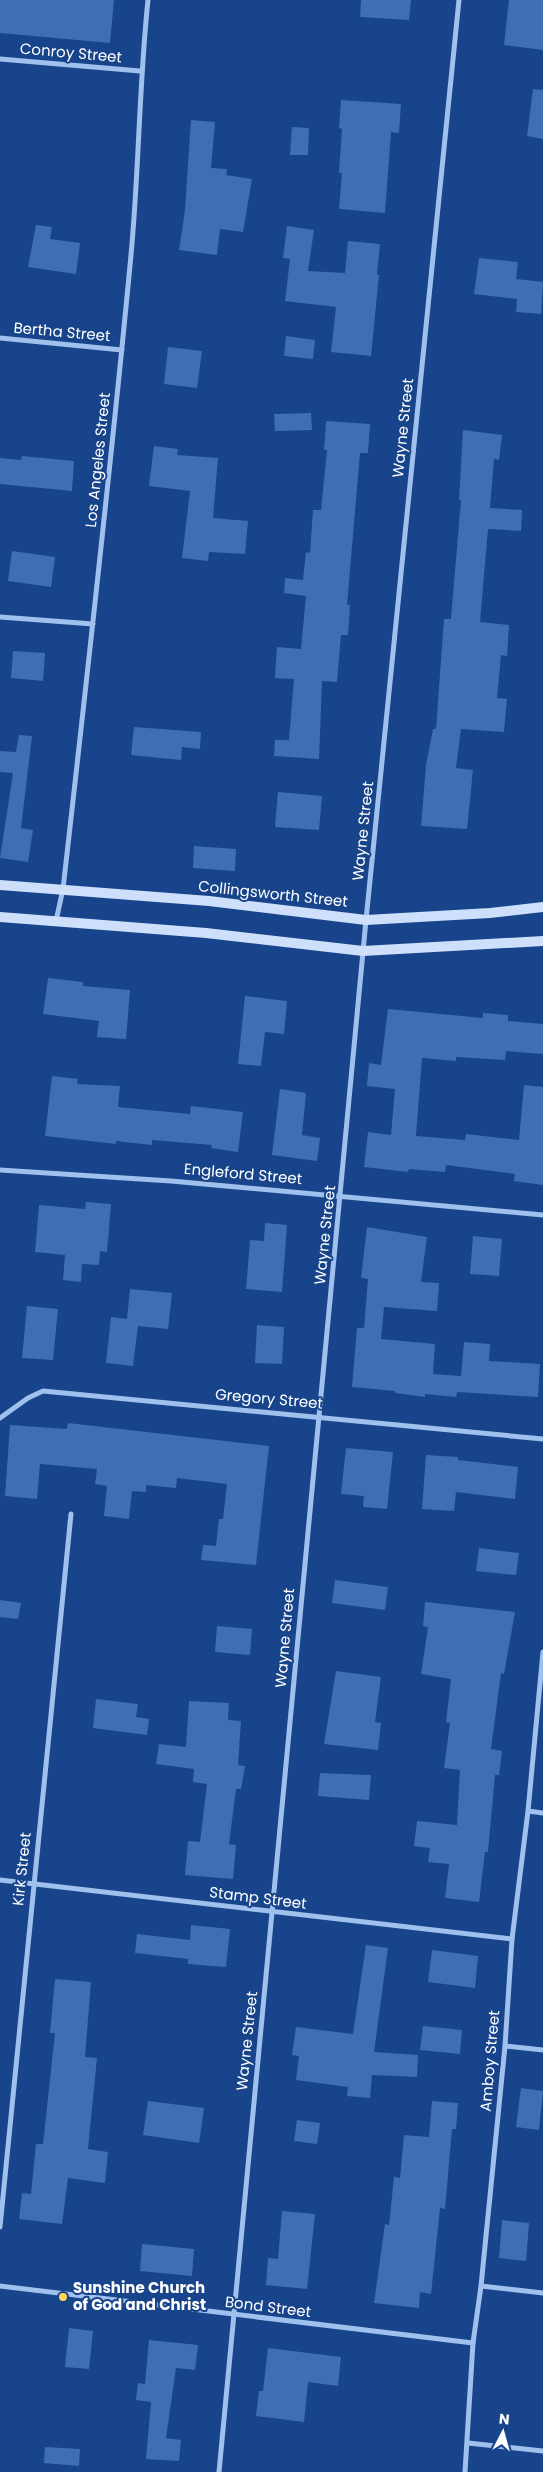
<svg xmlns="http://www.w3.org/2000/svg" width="543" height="2472" font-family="Poppins,sans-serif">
	<rect width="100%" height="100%" fill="#17448a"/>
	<g fill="#406eb2">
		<path d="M0,0h114l-4,43 -110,-10z"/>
		<path d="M361,0h50l-2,20 -49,-3z"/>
		<path d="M509,0h34v50l-39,-5z"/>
		<path d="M533,89l10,1v49l-16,-3z"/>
		<path d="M341,100l60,4 -2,29 -8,-1 -6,81 -46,-4 3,-36h-3l3,-44 -3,-1z"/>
		<path d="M191,120l24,2 -4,46 16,1 -1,6 26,4 -9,53 -23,-3 -3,26 -38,-5 6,-40z"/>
		<path d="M292,127l17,1 -1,27h-18z"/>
		<path d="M36,225l16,2 -2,12 30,4 -4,31 -48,-7z"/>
		<path d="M287,226l27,4 -6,41 37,2 3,-32 32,3 -3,31h2l-8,81 -40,-4 5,-45 -51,-6 5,-42 -7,-1z"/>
		<path d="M479,258l39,4 -2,17 27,3 -2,32 -25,-2 1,-13 -43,-5z"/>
		<path d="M286,336l29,4 -2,19 -29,-3z"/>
		<path d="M168,347l34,4 -5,37 -33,-4z"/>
		<path d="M311,413l1,17 -37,1 -1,-17z"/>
		<path d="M326,421l44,3 -2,29h-8l-13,152h3l-2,30h-7l-4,47 -15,-1 -3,78 -45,-3 1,-16h14l5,-61 -19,-1 2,-31 24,2 5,-53 -22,-3 1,-15 18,2 3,-28 4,1 3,-43h8l6,-60h-3z"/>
		<path d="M463,430l39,5 -3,25 -5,-1 -4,49 32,2 -1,21 -33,-2 -8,93 29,3 -2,31 -6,-1 -4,43 10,1 -3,33 -43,-3 -5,39 17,2 -6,59 -46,-3 5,-61 7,-36h3l8,-110h7l10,-119h-2z"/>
		<path d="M154,446l24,3 -1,6 41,3 -5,60 35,3 -3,33 -36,-2 -1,9 -26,-3 8,-67 -41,-5z"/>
		<path d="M22,456l52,5 -2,30 -72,-7v-26l21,2z"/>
		<path d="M12,551l43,6 -4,30 -43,-6z"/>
		<path d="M13,651l32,2 -2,28 -32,-3z"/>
		<path d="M134,727l67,5 -1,17 -18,-2 -1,13 -50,-5z"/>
		<path d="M19,735l13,1 -11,92 12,2 -5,32 -28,-4 13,-85 -13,-1v-21l16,1z"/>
		<path d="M278,792l44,4 -3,34 -44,-3z"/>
		<path d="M194,846l42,3 -1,22 -42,-3z"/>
		<path d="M48,978l35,4v4l47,4 -4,49 -29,-2 2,-16 -56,-7z"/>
		<path d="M245,996l42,5 -3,33 -19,-2 -4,34 -23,-2z"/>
		<path d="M388,1009l95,9v-5l25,2v6l35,3v30l-37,-3 -1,9 -49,-3v4l-34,-3 -6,78 49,4 1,-6 53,6 5,-55 19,2v98l-29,-4 1,-7 -69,-9 -1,7 -36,-3 -1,3 -44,-5 4,-35 23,3 4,-46 -28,-3 2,-23 12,2z"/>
		<path d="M52,1076l26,3 -1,5 43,2 -2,21 72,7 1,-8 52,6 -5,40 -27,-4 1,-3 -60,-5v5l-36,-4v3l-71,-8z"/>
		<path d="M280,1089l26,4 -4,42 18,3 -3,23 -45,-6z"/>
		<path d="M86,1202l25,2 -4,48 -7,-1 -1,14 -17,-1 -1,18 -18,-2 2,-25 -30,-3 4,-47 46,4z"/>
		<path d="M265,1223l22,2 -5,67 -36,-3 4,-49 14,1z"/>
		<path d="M367,1227l60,10 -6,45 18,1 -2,28 -53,-4 -3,32 54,5 -2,30 28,2 3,-34 26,2 -1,17 51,3 -2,33 -81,-5 -1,5 -31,-3v3l-30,-4v-2l-43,-4 5,-59h7l4,-49 -7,-1z"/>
		<path d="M473,1236l29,3 -3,37 -29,-2z"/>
		<path d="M130,1289l42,4 -4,36 -30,-3 -5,40 -27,-3 5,-46 16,2z"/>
		<path d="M27,1306l31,3 -5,51 -31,-2z"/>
		<path d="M257,1325l27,2 -2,37 -27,-1z"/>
		<path d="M68,1423l201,23 -13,119 -55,-5 2,-15 13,1 3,-27h4l4,-35 -50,-6 -1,10 -30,-3v7l-14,-1 -3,28 -25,-3 3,-30 -12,-2 2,-15 -57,-5 -3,35 -32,-3 5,-71 57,4z"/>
		<path d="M346,1448l47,4 -6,57 -24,-2 1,-11 -23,-2z"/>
		<path d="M426,1455l32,2v3l60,7 -3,32 -59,-7 -2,19 -32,-2z"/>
		<path d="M479,1548l40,5 -3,22 -40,-4z"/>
		<path d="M335,1580l53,7 -3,23 -53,-7z"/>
		<path d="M0,1600l21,3 -3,16 -18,-2z"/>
		<path d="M425,1602l90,10 -11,62 -3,-1 -10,76 11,2 -3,24h-4l-7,77h-3l-6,50 -34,-4 4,-34 -21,-2 2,-14 -16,-2 3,-25 40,4 3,-55 -16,-2 6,-45 -4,-1 5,-43 -30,-5 7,-47 -5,-1z"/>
		<path d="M217,1626l35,3 -2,26 -35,-3z"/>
		<path d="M336,1671l45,6 -6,45 6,1 -3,27 -54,-6z"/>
		<path d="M96,1699l42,5 -2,13 13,2 -2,16 -54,-7z"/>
		<path d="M189,1701l40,2 -1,17 13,1 -3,44 7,1 -4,23h-5l-7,55 7,1 -3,34 -48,-4 3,-34 12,1 7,-58 -14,-2 1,-13 -38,-5 3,-20 27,3z"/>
		<path d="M320,1773l51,2 -2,25 -51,-4z"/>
		<path d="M191,1925l39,4 -4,38 -38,-3v-5l-53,-6 2,-19 53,6z"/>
		<path d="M366,1945l22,3 -14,104 44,3 -1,22 -45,-2 -2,23 -23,-2 1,-9 -52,-7 3,-24 -7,-1 4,-28 57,7z"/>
		<path d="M432,1950l46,6 -3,32 -47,-6z"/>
		<path d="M55,1979l36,3 -6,75 12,1 -9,91 20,3 -3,31 -37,-5 -6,46 -43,-5 3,-26 9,1 5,-50h7l12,-111h-5z"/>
		<path d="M423,2026l39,4 -2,24 -40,-4z"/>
		<path d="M521,2088l22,3 -4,39 -23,-3z"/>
		<path d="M148,2101l56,7 -5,35 -56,-8z"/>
		<path d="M432,2101l26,2 -2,26h-4l-7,80 -5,-1 -9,86 -11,-2 -1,16 -45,-5 11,-79 4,1 5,-48 6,1 4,-43 25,2z"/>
		<path d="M297,2120l23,3 -3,21 -23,-3z"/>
		<path d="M282,2211l33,3 -8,75 -41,-4 2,-27 10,1z"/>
		<path d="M502,2220l27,3 -3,38 -27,-3z"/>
		<path d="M142,2244l52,5 -2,27 -52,-5z"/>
		<path d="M69,2328l24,3 -4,38 -24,-2z"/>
		<path d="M149,2340l49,5 -3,25 -19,-2 -10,70 15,2 -2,21 -33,-2 5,-57 -15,-2 2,-17 7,1z"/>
		<path d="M268,2348l73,9 -3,29 -30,-4 -4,40 -48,-6 3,-25h4z"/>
		<path d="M45,2447l35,2 -1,17 -35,-3z"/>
	</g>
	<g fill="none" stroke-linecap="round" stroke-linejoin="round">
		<g stroke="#a0c0ee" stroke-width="5">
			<path d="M0,59l140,12"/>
			<path d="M0,338l122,12"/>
			<path d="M0,617l93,7"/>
			<path d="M56,921l7,-32c24,-211 48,-422 68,-634 8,-85 8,-170 17,-255"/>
			<path d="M0,1170l171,11 372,34"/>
			<path d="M0,1418l28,-20 15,-7 500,48"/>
			<path d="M528,1811l15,2"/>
			<path d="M0,1880l512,59"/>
			<path d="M505,2046l38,4"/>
			<path d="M0,2227l71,-713"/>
			<path d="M0,2286l473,57"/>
			<path d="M481,2286l62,7"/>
			<path d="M468,2443l75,8"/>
			<path d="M219,2472l147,-1552 93,-920"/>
			<path d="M465,2472l8,-129 8,-57 24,-240 7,-107 16,-128 15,-159"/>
		</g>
		<g stroke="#cddffa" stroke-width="10">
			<path d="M0,885l209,16 157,19 124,-7 53,-6"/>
			<path d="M0,917l206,16 157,18 180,-10"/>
		</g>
	</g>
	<circle fill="#ffd75d" stroke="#17448a" stroke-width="2" cx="63" cy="2297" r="5"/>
	<g text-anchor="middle" stroke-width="4" stroke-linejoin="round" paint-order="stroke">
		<g font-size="15" fill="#fff" stroke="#17448a">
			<text transform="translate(71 53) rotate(5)" y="5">Conroy Street</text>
			<text transform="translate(62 332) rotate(5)" y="5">Bertha Street</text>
			<text transform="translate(403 428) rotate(-84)" y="5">Wayne Street</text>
			<text transform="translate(98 460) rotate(-84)" y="5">Los Angeles Street</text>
			<text transform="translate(363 831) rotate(-84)" y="5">Wayne Street</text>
			<text transform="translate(273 894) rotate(6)" y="5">Collingsworth Street</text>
			<text transform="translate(243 1174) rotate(5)" y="5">Engleford Street</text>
			<text transform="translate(325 1235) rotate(-84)" y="5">Wayne Street</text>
			<text transform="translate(269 1399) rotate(5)" y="5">Gregory Street</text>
			<text transform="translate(285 1638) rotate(-85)" y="5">Wayne Street</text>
			<text transform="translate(22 1869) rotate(-84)" y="5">Kirk Street</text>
			<text transform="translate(258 1898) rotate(7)" y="5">Stamp Street</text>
			<text transform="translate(247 2041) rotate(-84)" y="5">Wayne Street</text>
			<text transform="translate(490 2061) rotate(-85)" y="5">Amboy Street</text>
			<text transform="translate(268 2307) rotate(7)" y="5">Bond Street</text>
		</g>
		<g font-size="15" font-weight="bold" fill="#fff" stroke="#17448a" text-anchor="start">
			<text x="73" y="2293">Sunshine Church<tspan x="73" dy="17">of God and Christ</tspan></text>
		</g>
	</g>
	<g transform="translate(503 2432) rotate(6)" stroke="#17448a" stroke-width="4" paint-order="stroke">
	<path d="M0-4L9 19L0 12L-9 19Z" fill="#ffffff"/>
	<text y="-8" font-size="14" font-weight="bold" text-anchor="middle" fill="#ffffff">N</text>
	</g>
</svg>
